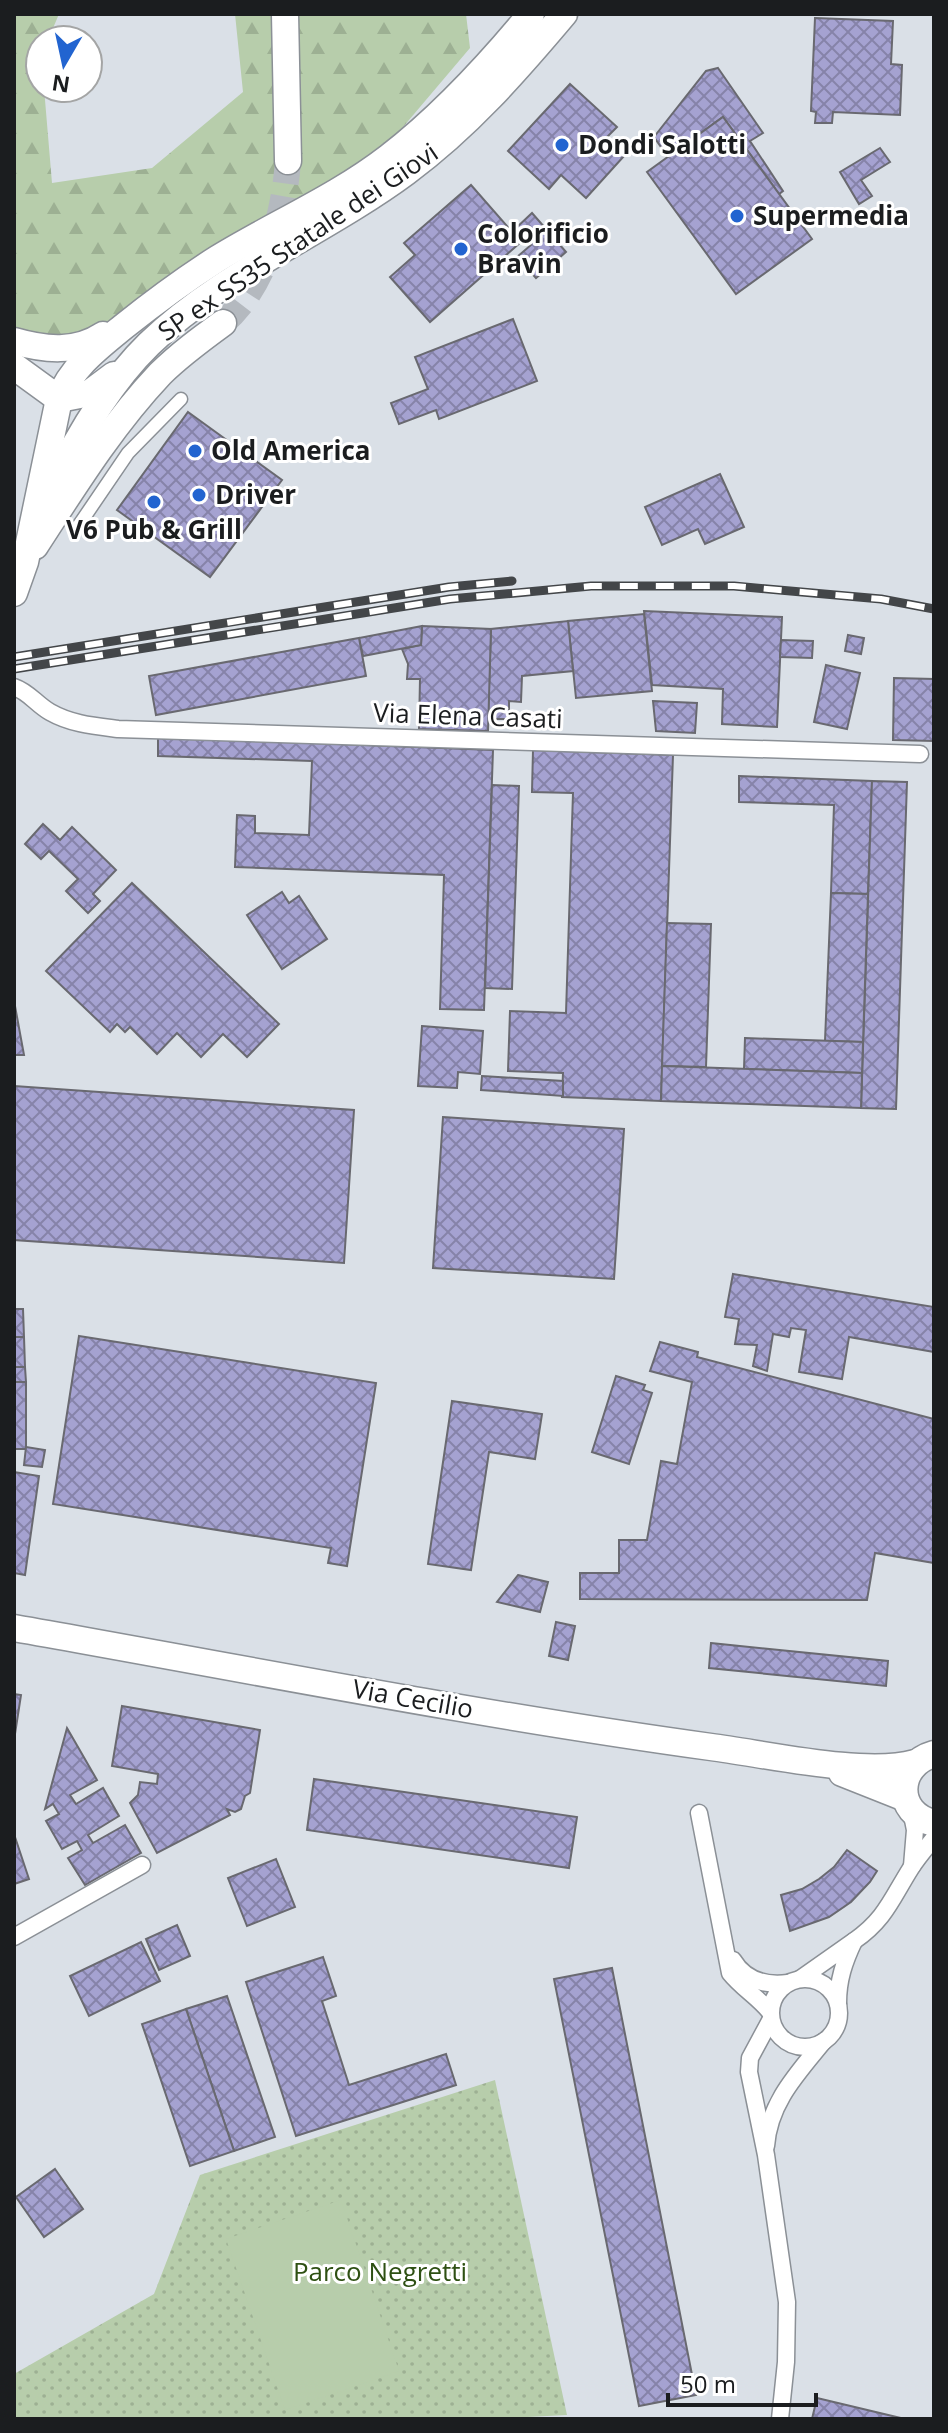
<svg xmlns="http://www.w3.org/2000/svg" width="948" height="2433" font-family="'Open Sans',sans-serif">
	<defs>
		<pattern id="grass-dots" width="8" height="8" patternUnits="userSpaceOnUse" patternTransform="scale(2)"><rect width="8" height="8" fill="#b7cdab"/><path d="M2 2h.1M6 6h.1" fill="none" stroke="#9db093" stroke-width="1.8" stroke-linecap="round"/></pattern>
		<pattern id="forest-firs" width="22" height="20" patternUnits="userSpaceOnUse" patternTransform="scale(2)"><rect width="22" height="20" fill="#b7cdab"/><path d="M5 1l3.5 6h-7zM16 11l3.5 6h-7z" fill="#9db093"/></pattern>
		<pattern id="building-cross-hatch" width="8" height="8" patternUnits="userSpaceOnUse" patternTransform="scale(2)"><rect width="8" height="8" fill="#a5a2d1"/><path d="M0 0l8 8M0 8l8-8" fill="none" stroke="#8683a9"/></pattern>
	</defs>
	<rect width="100%" height="100%" fill="#dae0e7"/>
	<path fill="url(#grass-dots)" d="M495,2080l72,335 -80,4h-473v-45l140,-80 46,-119z"/>
	<path fill="url(#forest-firs)" d="M14,14h45l-11,26h-8v48h4l8,95 100,-15 91,-76 -8,-78h231l4,34 -100,118 -273,169 -28,7 -55,-9z"/>
	<path fill="#b7cdab" d="M341,2200l58,171 -114,39 -59,-171z"/>
	<g fill="url(#building-cross-hatch)" stroke="#696970" stroke-width="2">
		<path d="M815,18l78,3 -2,43 11,1 -2,50 -67,-3 -1,11h-17l1,-11 -5,-1z"/>
		<path d="M718,68l45,65 -13,8 33,50 -4,3 -56,-77 -55,40 -14,-20 52,-66z"/>
		<path d="M570,84l47,43 -12,12 19,17 -38,42 -25,-23 -12,14 -41,-38z"/>
		<path d="M723,117l89,122 -76,55 -89,-122z"/>
		<path d="M880,148l10,14 -29,18 11,16 -13,8 -19,-32z"/>
		<path d="M471,185l50,57 -91,80 -40,-45 25,-22 -11,-12z"/>
		<path d="M532,213l34,39 -30,26 -19,-21 14,-12 -15,-17z"/>
		<path d="M513,319l24,62 -98,38 -3,-9 -37,14 -8,-21 37,-14 -13,-32z"/>
		<path d="M188,412l94,68 -72,97 -93,-67z"/>
		<path d="M720,474l24,53 -39,17 -7,-15 -36,16 -17,-38z"/>
		<path d="M644,611l138,6 -5,110 -55,-3 1,-35 -71,-4z"/>
		<path d="M644,614l8,77 -76,7 -8,-77z"/>
		<path d="M568,621l5,50 -51,5 -1,26 -12,-1v18h-21l3,-90z"/>
		<path d="M422,626l69,3 -3,102 -69,-2 1,-50h-13l1,-15 -6,-15 19,-4z"/>
		<path d="M422,626l-1,19 -58,11 -4,-18z"/>
		<path d="M848,635l16,3 -3,16 -16,-3z"/>
		<path d="M359,638l7,38 -210,39 -7,-39z"/>
		<path d="M781,640l32,1 -1,17 -32,-1z"/>
		<path d="M826,665l34,8 -13,56 -33,-7z"/>
		<path d="M894,678l40,1v62l-41,-1z"/>
		<path d="M653,701l44,2 -2,30 -39,-2z"/>
		<path d="M158,737l335,13 -9,260 -44,-1 4,-134 -209,-8 2,-52 18,1v17l54,2 3,-74 -154,-5z"/>
		<path d="M533,750l140,5 -12,346 -99,-4 1,-24 -55,-2 2,-60 56,2 7,-220 -41,-1z"/>
		<path d="M739,776l133,5 -4,113 -37,-1 3,-88 -95,-3z"/>
		<path d="M872,781l35,1 -11,327 -35,-1z"/>
		<path d="M492,785l27,1 -7,203 -27,-1z"/>
		<path d="M43,824l17,16 12,-13 44,43 -23,24 7,7 -12,12 -22,-22 12,-12 -29,-28 -8,8 -16,-15z"/>
		<path d="M132,883l147,141 -32,33 -24,-23 -22,23 -24,-24 -20,21 -27,-27 -5,5 -8,-8 -7,8 -64,-61z"/>
		<path d="M282,892l7,11 10,-7 28,43 -45,30 -35,-54z"/>
		<path d="M831,893l37,1 -5,148 -38,-1z"/>
		<path d="M667,923l44,1 -5,143 -44,-1z"/>
		<path d="M14,1006h1l9,49h-10z"/>
		<path d="M422,1026l61,5 -3,43 -22,-2 -1,16 -39,-2z"/>
		<path d="M745,1038l118,4 -1,31 -118,-4z"/>
		<path d="M662,1066l200,7 -1,35 -200,-7z"/>
		<path d="M482,1076l81,5v15l-82,-6z"/>
		<path d="M14,1086l340,24 -10,153 -330,-23z"/>
		<path d="M443,1117l181,12 -10,150 -181,-11z"/>
		<path d="M733,1274l201,33v45l-85,-15 -7,42 -43,-7 7,-42 -15,-2 -2,9 -16,-3 -6,37 -14,-5 4,-21 -22,-1 4,-25 -14,-2z"/>
		<path d="M14,1309h9l1,28h-10z"/>
		<path d="M79,1336l297,47 -29,183 -19,-3 3,-15 -278,-44z"/>
		<path d="M14,1337h10l1,30h-11z"/>
		<path d="M660,1342l38,10 -1,5 237,62v144l-59,-10 -8,47 -287,-1v-26h39v-33h28l14,-79 16,3 15,-82 -42,-11z"/>
		<path d="M14,1367h11l1,15h-12z"/>
		<path d="M616,1376l29,9 -2,5 9,3 -23,71 -37,-12z"/>
		<rect x="14" y="1382" width="12" height="67"/>
		<path d="M452,1401l90,13 -7,45 -46,-7 -18,118 -43,-6z"/>
		<path d="M26,1447l19,3 -3,17 -18,-2z"/>
		<path d="M14,1472l25,4 -14,99 -11,-2z"/>
		<path d="M518,1575l30,7 -8,30 -43,-10z"/>
		<path d="M556,1622l19,4 -7,34 -19,-4z"/>
		<path d="M711,1643l177,18 -2,25 -177,-18z"/>
		<path d="M14,1694l7,1 -6,39h-1z"/>
		<path d="M122,1706l138,24 -10,63 -5,3 -4,13 -6,3 -8,-3 3,6 -73,38 -27,-50 8,-8 2,-13 17,2 1,-10 -46,-8z"/>
		<path d="M67,1728l30,52 -27,15 6,9 27,-16 16,28 -31,19 5,8 32,-18 16,28 -56,32 -17,-27 14,-8 -5,-9 -15,8 -16,-28 13,-7 -6,-10 -8,5z"/>
		<path d="M314,1779l263,38 -8,51 -262,-38z"/>
		<path d="M15,1837l14,42 -15,5v-46z"/>
		<path d="M847,1850l30,21 -7,11 -19,20 -22,15 -39,14 -9,-36 21,-6 17,-10 15,-12z"/>
		<path d="M276,1859l19,48 -48,19 -19,-48z"/>
		<path d="M177,1925l13,31 -31,14 -13,-31z"/>
		<path d="M141,1942l19,39 -71,35 -19,-40z"/>
		<path d="M323,1957l13,39 -14,5 27,84 97,-31 10,31 -160,51 -50,-154z"/>
		<path d="M612,1968l84,427 -57,11 -85,-427z"/>
		<path d="M227,1996l48,141 -41,14 -48,-142z"/>
		<path d="M186,2009l48,142 -44,15 -48,-142z"/>
		<path d="M55,2169l28,40 -39,28 -28,-40z"/>
		<path d="M817,2398l88,21h-93z"/>
	</g>
	<g fill="none" stroke-linecap="round" stroke-linejoin="round">
		<path stroke="#b4b9bf" stroke-width="26" stroke-dasharray="26 13" stroke-linecap="butt" d="M223,323c43,-37 61,-108 65,-162"/>
		<defs>
			<path id="pedestrian" d="M79,525l49,-72 53,-54"/>
			<g id="minor">
				<path d="M14,687c15,5 22,17 36,25 21,12 44,14 68,17l802,25"/>
				<path d="M911,1810l4,20 -3,36"/>
				<path d="M699,1813l31,160c12,15 28,24 40,39"/>
				<path d="M14,1937l128,-72"/>
				<path d="M854,1941c31,-21 38,-43 57,-73 7,-11 15,-20 23,-30"/>
				<path d="M733,1960c12,20 32,26 55,23"/>
				<circle cx="805" cy="2013" r="34"/>
				<path d="M800,1979l54,-38c-10,21 -16,39 -16,62"/>
				<path d="M771,2019l-21,39 -1,14 17,83 21,147 -1,60 -6,57"/>
				<path d="M766,2146c3,-43 31,-72 57,-104"/>
			</g>
			<g id="primary">
				<path d="M285,14l3,147"/>
				<path d="M14,341c31,9 62,12 89,-6"/>
				<path d="M15,367l44,32 31,-6 24,-18"/>
				<path d="M52,489c25,-51 56,-105 97,-145 72,-70 176,-112 257,-172 61,-45 110,-101 158,-158"/>
				<path d="M35,546c39,-60 76,-120 125,-172 19,-19 41,-35 63,-51"/>
				<path d="M14,593l11,-31 34,-163c13,-32 37,-50 64,-72 30,-24 61,-47 94,-68 57,-35 119,-61 172,-102 53,-41 100,-92 142,-143"/>
				<path d="M14,1628c232,41 464,87 697,119 55,7 154,30 204,16"/>
				<path d="M934,1754c-39,11 -40,60 0,69"/>
				<path d="M842,1773l63,25"/>
			</g>
		</defs>
		<use href="#pedestrian" stroke="#8b9096" stroke-width="15"/>
		<use href="#minor" stroke="#8b9096" stroke-width="19"/>
		<use href="#primary" stroke="#8b9096" stroke-width="29"/>
		<use href="#pedestrian" stroke="#fff" stroke-width="12"/>
		<use href="#minor" stroke="#fff" stroke-width="16"/>
		<use href="#primary" stroke="#fff" stroke-width="26"/>
		<defs>
			<g id="rail">
				<path d="M14,657l435,-70 63,-6"/>
				<path d="M14,669l436,-70 141,-13h143l147,13 53,10"/>
			</g>
		</defs>
		<use href="#rail" stroke="#434649" stroke-width="9"/>
		<use href="#rail" stroke="#fff" stroke-width="6" stroke-dasharray="18" stroke-linecap="butt"/>
	</g>
	<g fill="#2264d0" stroke="#fff" stroke-width="3">
		<circle cx="562" cy="145" r="8"/>
		<circle cx="737" cy="216" r="8"/>
		<circle cx="461" cy="249" r="8"/>
		<circle cx="195" cy="451" r="8"/>
		<circle cx="199" cy="495" r="8"/>
		<circle cx="154" cy="502" r="8"/>
	</g>
	<g text-anchor="middle" stroke-width="6" stroke-linejoin="round" paint-order="stroke">
		<g font-size="26" font-weight="bold" fill="#1b1d1f" stroke="#fff" text-anchor="start">
			<text x="578" y="154">Dondi Salotti</text>
			<text x="753" y="225">Supermedia</text>
			<text x="477" y="243">Colorificio<tspan x="477" dy="30">Bravin</tspan></text>
			<text x="211" y="460">Old America</text>
			<text x="215" y="504">Driver</text>
			<text x="154" y="539" text-anchor="middle">V6 Pub &amp; Grill</text>
		</g>
		<g font-size="26" fill="#1b1d1f" stroke="#fff">
			<text transform="translate(298 242) rotate(-34)" y="9">SP ex SS35 Statale dei Giovi</text>
			<text transform="translate(468 716) rotate(2)" y="9">Via Elena Casati</text>
			<text transform="translate(413 1699) rotate(10)" y="9">Via Cecilio</text>
		</g>
		<g font-size="26" fill="#2e5013" stroke="#fff">
			<text x="380" y="2281">Parco Negretti</text>
		</g>
	</g>
	<rect width="948" height="2433" fill="none" stroke="#1b1d1f" stroke-width="32"/>
	<g transform="translate(64 64) rotate(189)"><circle r="38" fill="#ffffff" stroke="#a4a5a5" stroke-width="2"/>
	<path d="M0-6L14 30L0 20L-14 30Z" fill="#2264d0"/>
	<text y="-12" font-size="22" font-weight="bold" text-anchor="middle" fill="#1b1d1f">N</text>
	</g>
	<path d="M668 2393v12h148v-12" fill="none" stroke="#1b1d1f" stroke-width="4"/>
	<text x="680" y="2393" font-size="24" fill="#1b1d1f" stroke="#ffffff" stroke-width="6" paint-order="stroke">50 m</text>
</svg>
